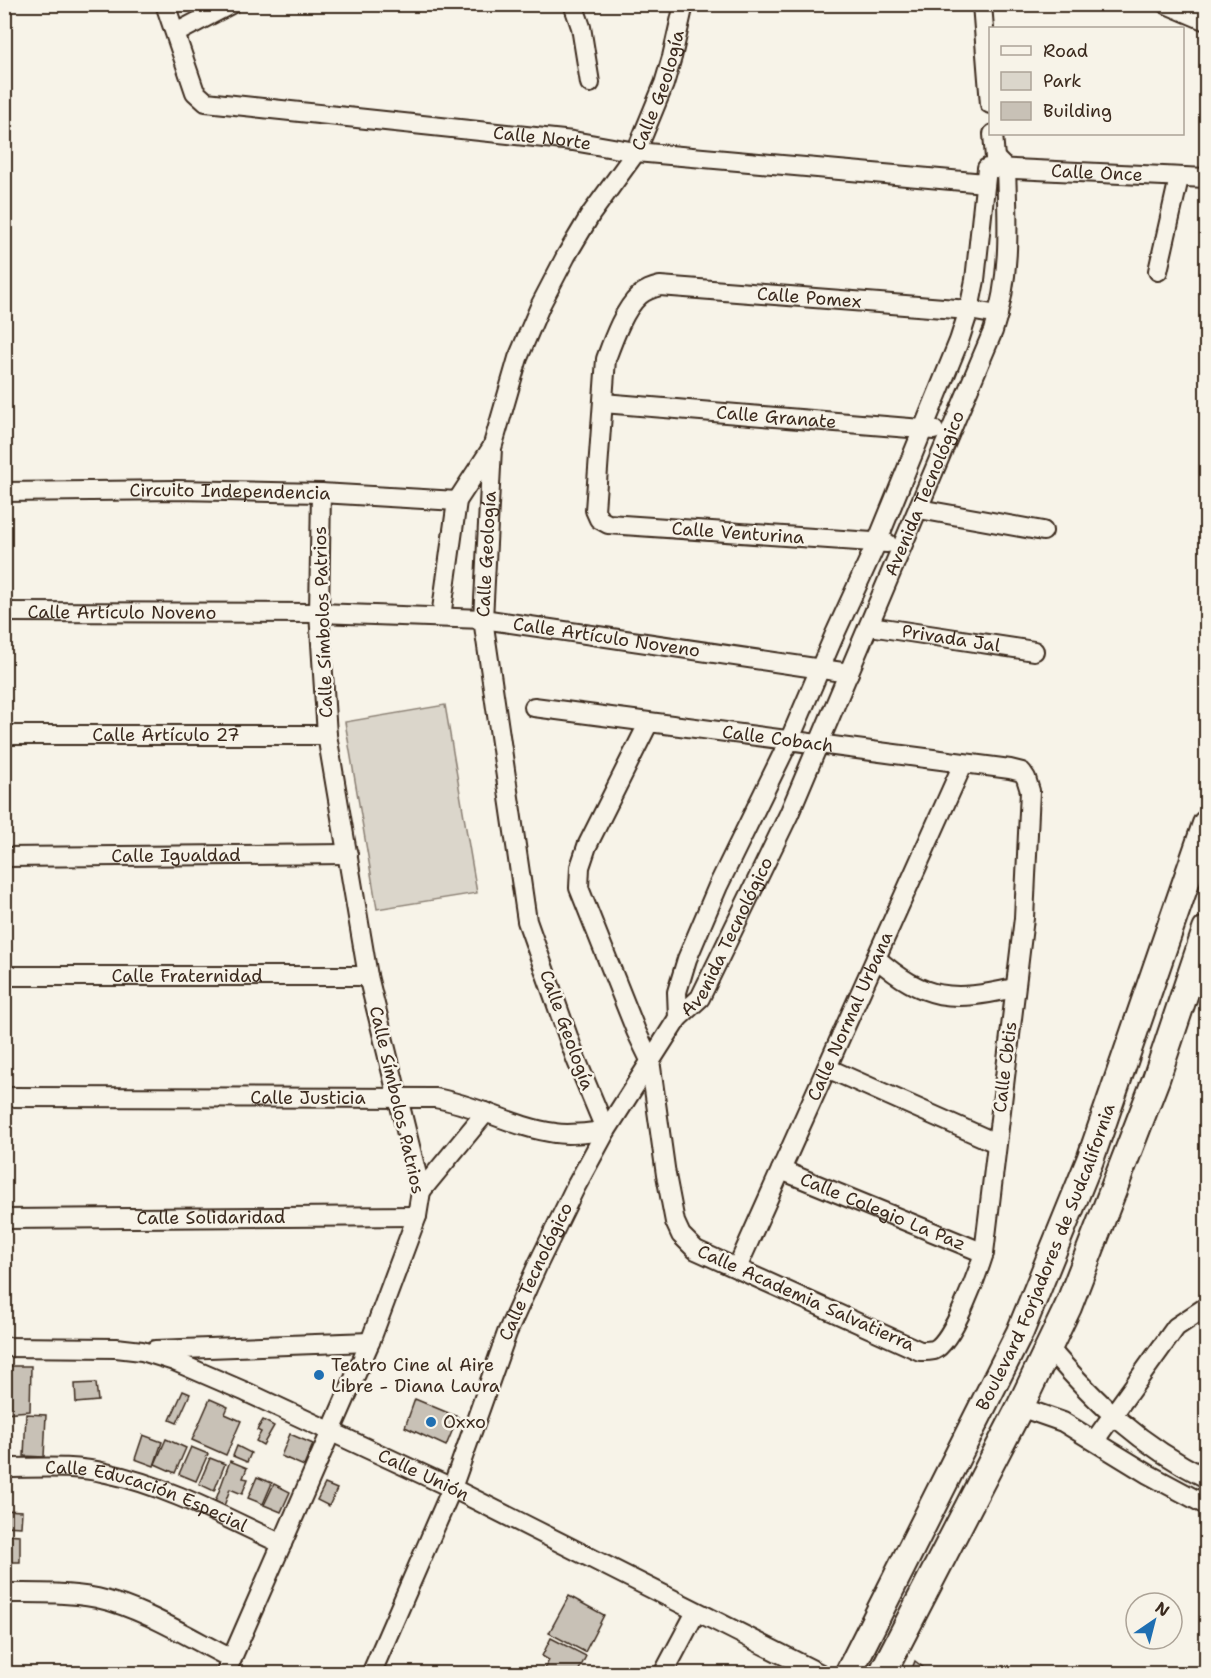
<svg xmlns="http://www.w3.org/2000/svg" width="1211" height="1678" font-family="'Shantell Sans',sans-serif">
	<rect width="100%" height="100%" fill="#f7f3e8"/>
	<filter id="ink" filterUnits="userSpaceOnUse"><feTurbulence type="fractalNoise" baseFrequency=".0167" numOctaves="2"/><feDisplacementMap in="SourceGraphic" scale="12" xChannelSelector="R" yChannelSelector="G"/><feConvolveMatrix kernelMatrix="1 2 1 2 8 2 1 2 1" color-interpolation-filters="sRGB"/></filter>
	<g filter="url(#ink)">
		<path fill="#dbd6cb" stroke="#8b8074" stroke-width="1.5" d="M445,705l32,188 -100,16 -32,-187z"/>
		<g fill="#c8c1b6" stroke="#3b2a1e" stroke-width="1.5">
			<path d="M4,1366h27l-1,45 -26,2z"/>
			<path d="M96,1383l2,18 -22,2 -1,-19z"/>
			<path d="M183,1391l7,3 -13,29 -7,-3z"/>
			<path d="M210,1399l18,8 -3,7 16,7 -15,34 -34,-15z"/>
			<path d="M415,1399l43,18 -12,29 -41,-19z"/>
			<path d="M26,1414l20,1 -2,42 -20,-1z"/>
			<path d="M263,1420l11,6 -11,19 -7,-4 5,-9 -4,-2z"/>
			<path d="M290,1434l23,10 -9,22 -23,-10z"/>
			<path d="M143,1435l19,7 -8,24 -19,-7z"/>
			<path d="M166,1439l20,9 -11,25 -20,-9z"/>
			<path d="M237,1446l14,7 -4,9 -14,-6z"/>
			<path d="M191,1447l17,7 -12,27 -17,-7z"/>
			<path d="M210,1458l15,6 -11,27 -15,-7z"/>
			<path d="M230,1461l17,7 -4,10 5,1 -6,15 -12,-5 -6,17 -9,-4z"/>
			<path d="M257,1477l15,6 -9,21 -15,-6z"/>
			<path d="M274,1484l16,8 -9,20 -17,-7z"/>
			<path d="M325,1484l12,5 -8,17 -12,-6z"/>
			<path d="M4,1510l18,1 -1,16 -17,-1z"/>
			<path d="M4,1534l16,1v27h-10v5h-6z"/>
			<path d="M569,1596l35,19 -19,37 -36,-19z"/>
			<path d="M551,1638l35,18 -9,18h-22l-10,-6 4,-8 -7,-4z"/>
			<path d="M915,1661l17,13h-22z"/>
		</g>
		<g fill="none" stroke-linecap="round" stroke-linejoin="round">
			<defs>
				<g id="minor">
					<path id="s1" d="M165,4l30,88 11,10 367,39 63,11 349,31"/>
					<path d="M573,4l8,23 9,56"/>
					<path d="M982,4l8,100"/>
					<path d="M1166,4l40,17"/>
					<path d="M176,33l55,-29"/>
					<path d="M993,134l2,24"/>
					<path id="s2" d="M987,168l-12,112 -6,30 -10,31 -82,201 -43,94 -45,105 -71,145 -31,73 -10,33 1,26 22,-20 89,-184 204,-483c18,-53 15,-107 13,-162l-11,-11"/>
					<path id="s3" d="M995,168l211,10"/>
					<path d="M1158,271l21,-93"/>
					<path id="s4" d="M603,403l331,27"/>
					<path id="s5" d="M4,492l173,-2 144,3 136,8"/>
					<path d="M919,509l124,22"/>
					<path id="s6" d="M887,543l-279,-19 -9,-5 -4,-9 11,-151c7,-19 18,-50 33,-63 6,-6 13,-8 21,-10l309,24 29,5"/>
					<path id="s7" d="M4,612l315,1 164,6 366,54"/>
					<path d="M441,617l16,-116 34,-52"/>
					<path id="s8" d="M870,626l164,25"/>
					<path id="s9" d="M534,707l476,62 12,3 4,6 4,13 -6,127 -40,335c-6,19 -31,89 -50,97 -4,1 -10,1 -14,1l-224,-101 -15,-15 -6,-13 -9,-47 -16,-115 -14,-29 -57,-143 1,-21 7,-21 62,-124"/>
					<path id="s10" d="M4,735h323"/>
					<path id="s11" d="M4,857l344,-3"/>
					<path d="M876,958c49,43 76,44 138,30"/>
					<path id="s12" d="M4,976h364"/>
					<path d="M827,1068l169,75"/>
					<path id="s13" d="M4,1097l431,1c43,7 77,29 120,35 16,3 34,-1 51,-2l-30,-72 -49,-138 -44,-302 9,-171 26,-90 23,-54 25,-48 25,-42 45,-62 28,-68 8,-27 12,-53"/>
					<path id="s14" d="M781,1170l203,83"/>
					<path d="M421,1191l65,-79"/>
					<path id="s15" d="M4,1219l413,-3"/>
					<path id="s16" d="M737,1268l226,-504"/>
					<path id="s17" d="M4,1347l112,1 26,3 32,10 72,31 206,96 369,186"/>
					<path d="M1049,1348c48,56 91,97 157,130"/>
					<path d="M155,1350l215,-8"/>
					<path d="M1020,1407l43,15 85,52 58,31"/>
					<path d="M1095,1440l81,-113 30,-20"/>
					<path id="s18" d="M4,1468c34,0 70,-3 102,5 62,13 120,45 176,71"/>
					<path d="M4,1593c31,0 62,-1 93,5 46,10 93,40 135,61"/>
					<path d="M225,1674l145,-332 47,-126 4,-25 -53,-215 -41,-241 -8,-122 2,-120"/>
					<path id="s19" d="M371,1674l81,-186 55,-155 31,-69 37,-76 31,-57 72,-113"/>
					<path d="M663,1674l33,-62"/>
				</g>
				<g id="highway">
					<path id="s20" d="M848,1674l172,-342 70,-172 116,-336"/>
					<path d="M882,1674l138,-267 48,-100 88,-228 50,-149"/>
				</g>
			</defs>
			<use href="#minor" stroke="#3b2a1e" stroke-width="22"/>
			<use href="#highway" stroke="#3b2a1e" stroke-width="30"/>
			<use href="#minor" stroke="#f7f3e8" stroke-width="18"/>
			<use href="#highway" stroke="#f7f3e8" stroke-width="26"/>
		</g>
	</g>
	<g fill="#1f6fb2" stroke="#f7f3e8" stroke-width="2">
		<circle cx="319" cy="1375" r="6"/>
		<circle cx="431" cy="1422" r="6"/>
	</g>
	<g text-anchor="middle" stroke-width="5" stroke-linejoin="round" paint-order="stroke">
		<g font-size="18" fill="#3b2a1e" stroke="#f7f3e8">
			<text dy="6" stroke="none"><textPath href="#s13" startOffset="1706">Calle Geología</textPath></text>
			<text dy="6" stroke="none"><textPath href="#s1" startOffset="446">Calle Norte</textPath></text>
			<text dy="6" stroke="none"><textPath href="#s3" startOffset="102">Calle Once</textPath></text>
			<text dy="6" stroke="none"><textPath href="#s6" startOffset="696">Calle Pomex</textPath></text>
			<text dy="6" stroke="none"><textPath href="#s4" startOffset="174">Calle Granate</textPath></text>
			<text dy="6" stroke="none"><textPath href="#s5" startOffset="226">Circuito Independencia</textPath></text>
			<text dy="6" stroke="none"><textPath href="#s2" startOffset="1494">Avenida Tecnológico</textPath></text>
			<text transform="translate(738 533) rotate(4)" y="6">Calle Venturina</text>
			<text dy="6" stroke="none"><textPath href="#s13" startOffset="1202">Calle Geología</textPath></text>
			<text dy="6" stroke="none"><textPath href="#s7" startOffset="118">Calle Artículo Noveno</textPath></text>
			<text transform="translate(323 622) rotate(-92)" y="6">Calle Símbolos Patrios</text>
			<text dy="6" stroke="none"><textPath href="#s7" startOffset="604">Calle Artículo Noveno</textPath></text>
			<text dy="6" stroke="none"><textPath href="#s8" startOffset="82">Privada Jal</textPath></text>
			<text dy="6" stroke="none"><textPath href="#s10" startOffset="162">Calle Artículo 27</textPath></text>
			<text dy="6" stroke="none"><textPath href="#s9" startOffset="246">Calle Cobach</textPath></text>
			<text dy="6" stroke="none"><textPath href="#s11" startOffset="172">Calle Igualdad</textPath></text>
			<text dy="6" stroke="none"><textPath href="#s2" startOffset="1008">Avenida Tecnológico</textPath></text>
			<text dy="6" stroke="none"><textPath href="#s12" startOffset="183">Calle Fraternidad</textPath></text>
			<text dy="6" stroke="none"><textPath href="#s16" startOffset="276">Calle Normal Urbana</textPath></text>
			<text transform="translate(567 1030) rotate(70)" y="6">Calle Geología</text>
			<text transform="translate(1005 1067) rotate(-83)" y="6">Calle Cbtis</text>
			<text dy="6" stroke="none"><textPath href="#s13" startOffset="304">Calle Justicia</textPath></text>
			<text transform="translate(397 1100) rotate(77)" y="6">Calle Símbolos Patrios</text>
			<text dy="6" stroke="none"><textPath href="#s14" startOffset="110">Calle Colegio La Paz</textPath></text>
			<text dy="6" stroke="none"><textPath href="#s15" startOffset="207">Calle Solidaridad</textPath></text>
			<text dy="6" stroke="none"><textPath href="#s20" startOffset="462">Boulevard Forjadores de Sudcalifornia</textPath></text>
			<text dy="6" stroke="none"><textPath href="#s19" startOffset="435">Calle Tecnológico</textPath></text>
			<text transform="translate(806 1298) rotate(24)" y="6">Calle Academia Salvatierra</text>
			<text dy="6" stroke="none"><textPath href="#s17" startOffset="446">Calle Unión</textPath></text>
			<text dy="6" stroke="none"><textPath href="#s18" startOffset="147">Calle Educación Especial</textPath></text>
		</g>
		<g font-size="18" fill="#3b2a1e" stroke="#f7f3e8" text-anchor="start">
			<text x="331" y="1371">Teatro Cine al Aire<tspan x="331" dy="21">Libre - Diana Laura</tspan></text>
			<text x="443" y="1428">Oxxo</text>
		</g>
	</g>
	<rect width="1211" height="1678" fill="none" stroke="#f7f3e8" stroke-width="24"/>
	<rect x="12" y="12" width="1187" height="1654" fill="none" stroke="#3b2a1e" stroke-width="2" filter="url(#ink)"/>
	<rect x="989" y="27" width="195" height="108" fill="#f7f3e8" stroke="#aca397" stroke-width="1.5"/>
	<rect x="1001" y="46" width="30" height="9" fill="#f7f3e8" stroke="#aca397" stroke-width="1.5"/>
	<text x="1043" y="57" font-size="18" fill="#3b2a1e">Road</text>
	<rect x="1001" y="72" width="30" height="18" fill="#dbd6cb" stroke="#aca397" stroke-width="1.5"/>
	<text x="1043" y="87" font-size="18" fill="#3b2a1e">Park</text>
	<rect x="1001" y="102" width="30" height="18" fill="#c8c1b6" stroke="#aca397" stroke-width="1.5"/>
	<text x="1043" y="117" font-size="18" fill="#3b2a1e">Building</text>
	<g transform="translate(1154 1621) rotate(35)"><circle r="28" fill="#f7f3e8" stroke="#aca397" stroke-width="1.5"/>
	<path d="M0-4.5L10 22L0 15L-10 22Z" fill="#1f6fb2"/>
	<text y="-9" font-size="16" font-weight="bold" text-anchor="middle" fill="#3b2a1e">N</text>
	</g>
</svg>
